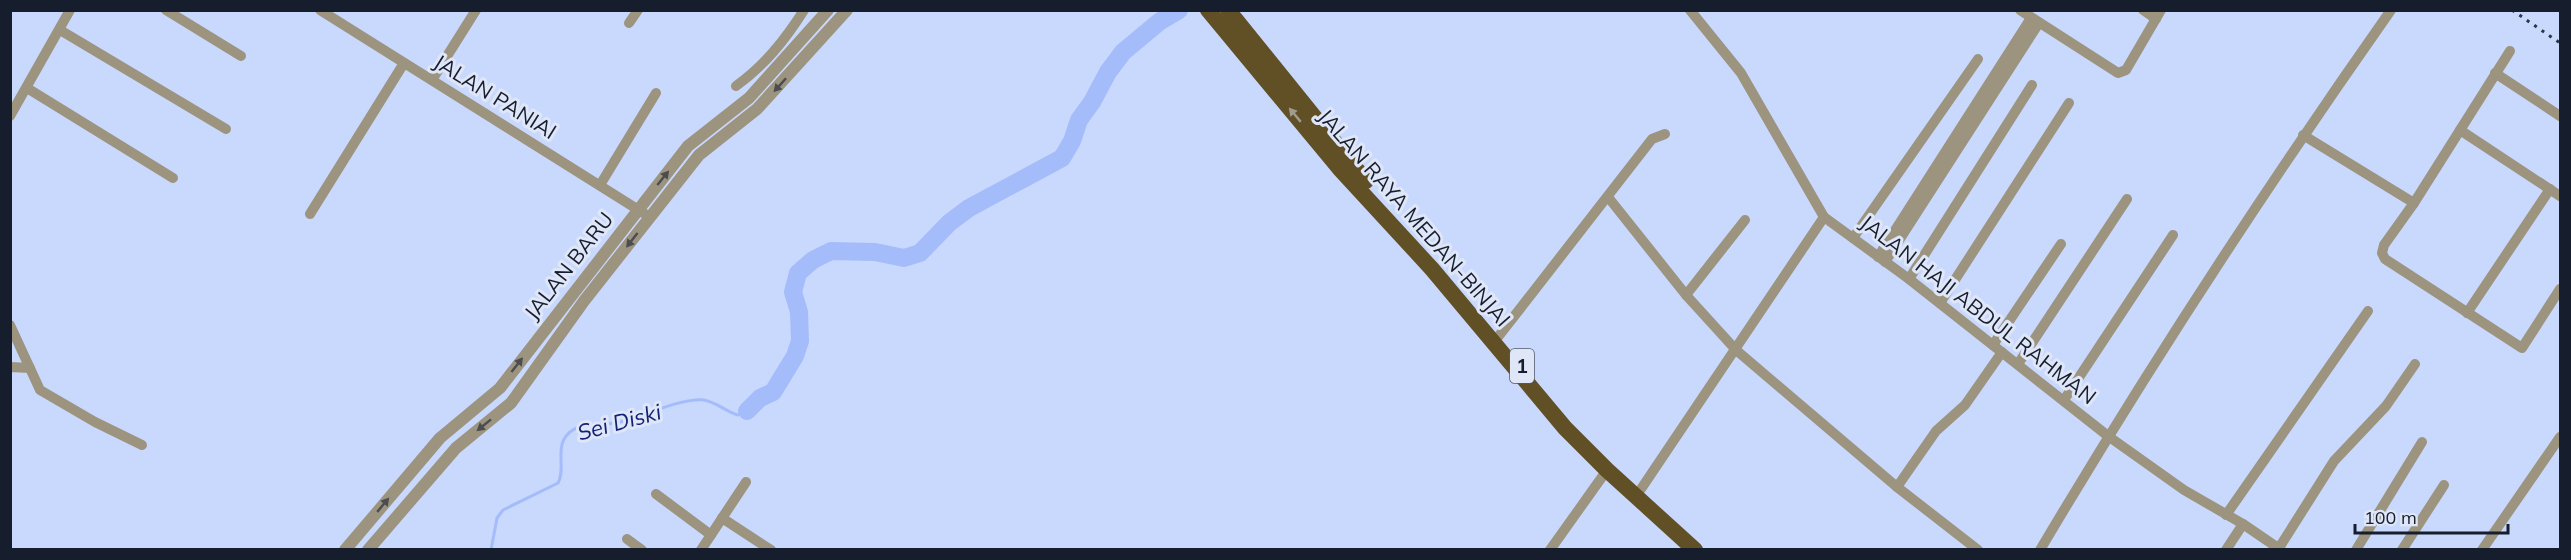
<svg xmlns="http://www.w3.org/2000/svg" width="2571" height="560" font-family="Mulish,sans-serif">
	<rect width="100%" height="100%" fill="#c9d8fd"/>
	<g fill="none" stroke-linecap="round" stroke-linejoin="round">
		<path stroke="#a5bcfa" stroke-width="3" d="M491,550l6,-32 6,-8 55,-27c8,-14 -3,-35 9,-48 11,-14 37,-9 53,-13 22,-5 63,-25 84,-22 12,2 23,12 34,15l9,-4"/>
		<path stroke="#a5bcfa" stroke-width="18" d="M747,411l13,-13 13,-6 22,-36 5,-15 -1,-29 -6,-20 5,-19 15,-13 18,-9 44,1 29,6 16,-5 29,-30 20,-15 93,-50 10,-17 7,-21 13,-18 16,-30 15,-20 36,-30 20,-12"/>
		<g stroke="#9c947f" stroke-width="10">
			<path d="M166,10l75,46"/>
			<path d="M320,10l325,204"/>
			<path d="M1690,10l51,63 83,144 85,62 199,157 76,54 59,34 38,26"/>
			<path d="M2020,10l98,63 8,-3 35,-60"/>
			<path d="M2143,10l13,9"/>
			<path d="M629,23l9,-13"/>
			<path d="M60,30l166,99"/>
			<path d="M2510,51l-96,152 -30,42 -2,8 3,6 137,89 38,-59"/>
			<path d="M2495,73l65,43"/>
			<path d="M432,80l44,-70"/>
			<path d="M736,86c29,-21 49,-46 68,-76"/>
			<path d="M27,88l146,90"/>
			<path d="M10,116l60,-106"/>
			<path d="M2460,130l100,66"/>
			<path d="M2303,135l111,68"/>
			<path d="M600,185l56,-92"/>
			<path d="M1608,197l78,98 50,55 161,137 81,63"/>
			<path d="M310,214l94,-151"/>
			<path d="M1853,238l125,-179"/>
			<path d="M1878,257l153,-239"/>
			<path d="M1885,262l154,-239"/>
			<path d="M1909,279l123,-194"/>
			<path d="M1686,295l59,-75"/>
			<path d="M1940,303l129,-200"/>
			<path d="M2467,313l83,-124"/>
			<path d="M10,325l30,65 55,32 47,23"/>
			<path d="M1498,337l154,-198 13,-5"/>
			<path d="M1993,345l68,-101"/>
			<path d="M2018,364l109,-165"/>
			<path d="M10,367l20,1"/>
			<path d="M2064,400l109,-165"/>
			<path d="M1897,487l39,-56 29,-26 37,-53"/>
			<path d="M1641,489l183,-272"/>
			<path d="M656,494l55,41"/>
			<path d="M2226,515l142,-204"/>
			<path d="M722,518l49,32"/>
			<path d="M627,539l15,11"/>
			<path d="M2279,548l55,-87 52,-55 29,-42"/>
			<path d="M701,550l45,-68"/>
			<path d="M1550,550l57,-80"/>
			<path d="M2040,550c110,-185 227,-364 351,-540"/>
			<path d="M2226,550l17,-26"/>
			<path d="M2356,550l66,-108"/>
			<path d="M2402,550l42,-65"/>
			<path d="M2482,550l78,-113"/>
		</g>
		<g stroke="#9c947f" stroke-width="12">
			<path d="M345,550l95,-112 60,-50 188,-242 61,-48 79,-88"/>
			<path d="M368,550l88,-102 55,-45 73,-102 115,-146 58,-46 90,-99"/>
		</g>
		<g stroke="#615026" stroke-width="16">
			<path d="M1208,10l131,158 93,101 133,159 42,42 88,80"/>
			<path d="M1228,10l138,171"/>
		</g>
		<path stroke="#2c3446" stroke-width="3" stroke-dasharray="3 6" stroke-linecap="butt" d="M2512,10l48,33"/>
	</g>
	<defs><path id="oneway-solid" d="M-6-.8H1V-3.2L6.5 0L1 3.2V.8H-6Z" transform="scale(1.5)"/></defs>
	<g fill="#4c4d4e">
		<use href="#oneway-solid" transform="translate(780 85) rotate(132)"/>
		<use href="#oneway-solid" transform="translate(663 178) rotate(-51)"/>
		<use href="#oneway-solid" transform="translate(632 240) rotate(128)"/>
		<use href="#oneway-solid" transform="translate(517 365) rotate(-52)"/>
		<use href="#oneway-solid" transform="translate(484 425) rotate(141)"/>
		<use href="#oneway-solid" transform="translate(383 505) rotate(-50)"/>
	</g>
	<use fill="#a09b8f" href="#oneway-solid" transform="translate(1295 115) rotate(-130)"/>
	<g text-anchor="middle" stroke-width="6" stroke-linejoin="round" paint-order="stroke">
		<rect fill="#dee6f8" stroke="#52596a" stroke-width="1.5" x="1510" y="349" width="24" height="34" rx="4.5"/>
		<g font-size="20" font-weight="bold" fill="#161d2d">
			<text x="1522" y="373">1</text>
		</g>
		<g font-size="21" fill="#161d2d" stroke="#dee6f8">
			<text transform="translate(495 97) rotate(32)" y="7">JALAN PANIAI</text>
			<text transform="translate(1414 218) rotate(49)" y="7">JALAN RAYA MEDAN-BINJAI</text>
			<text transform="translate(569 266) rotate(-52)" y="7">JALAN BARU</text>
			<text transform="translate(1978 310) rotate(38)" y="7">JALAN HAJI ABDUL RAHMAN</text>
		</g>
		<g font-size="22" font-style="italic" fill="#122276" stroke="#dee6f8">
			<text transform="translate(619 422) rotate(-15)" y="8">Sei Diski</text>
		</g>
	</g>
	<rect width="2571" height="560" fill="none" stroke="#161d2d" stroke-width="24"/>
	<path d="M2355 524v9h153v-9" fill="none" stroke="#161d2d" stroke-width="3"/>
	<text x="2364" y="524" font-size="18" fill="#161d2d" stroke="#dee6f8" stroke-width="4.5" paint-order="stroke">100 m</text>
</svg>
